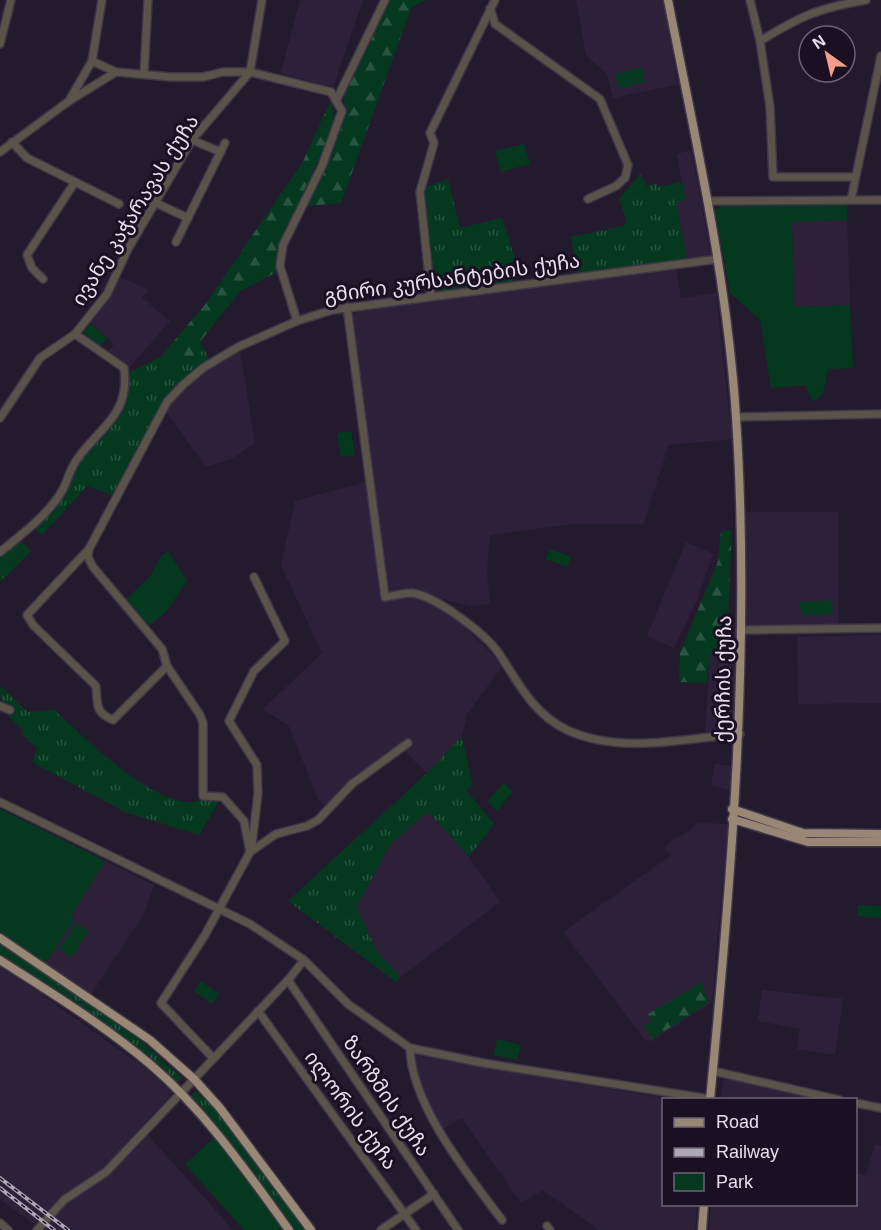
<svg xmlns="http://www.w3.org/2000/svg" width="881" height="1230" font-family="Helvetica,'Noto Sans Georgian',sans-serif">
	<defs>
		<pattern id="grass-tufts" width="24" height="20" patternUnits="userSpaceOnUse" patternTransform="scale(1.5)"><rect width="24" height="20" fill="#04391f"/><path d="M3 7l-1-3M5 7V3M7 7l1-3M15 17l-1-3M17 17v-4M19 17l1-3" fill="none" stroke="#295540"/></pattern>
		<pattern id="forest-firs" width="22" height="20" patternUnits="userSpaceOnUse" patternTransform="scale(1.5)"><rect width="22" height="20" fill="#04391f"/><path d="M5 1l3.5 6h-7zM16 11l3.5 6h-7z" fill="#295540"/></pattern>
	</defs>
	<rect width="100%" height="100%" fill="#241a2d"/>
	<g fill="#2f203a">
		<path d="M300,0h63l-30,87 -52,-14z"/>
		<path d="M576,0h87l15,84 -65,14 -6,-24 -21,-19z"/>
		<path d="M691,150l20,106 -24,4 -11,-59 9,-1 -8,-46z"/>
		<path d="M847,220l3,85 -56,2 -2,-85z"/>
		<path d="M676,268l5,30 35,-5 16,146 -63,6 -26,79h-71l-82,11 -3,38 3,31 -20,2 -58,-15 -24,1 -35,-277 7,-5z"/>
		<path d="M121,277l27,13 -6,8 28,23 -41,47 -22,-16 7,-8 -26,-23z"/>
		<path d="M240,350l15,93 -24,16 -25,8 -42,-58 13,-15 28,-24z"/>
		<path d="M366,482l14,117 33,-1 18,6 25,15 47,46 -36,49 -5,22 -35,37 -28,-27 -45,32 -29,28 -7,-7 -29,-73 -26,-17 59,-56 -41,-88 14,-64z"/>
		<path d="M744,512h94l1,113 -88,1 -4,-3z"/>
		<path d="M686,542l27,12 -16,46 -23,48 -27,-12z"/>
		<path d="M727,631l8,1 -1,99 -29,2 5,-79 17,-16z"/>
		<path d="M881,635v68l-83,1 -1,-67z"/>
		<path d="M715,764l18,2 -2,24 -20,-4z"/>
		<path d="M428,812l41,45 31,45 -99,75 -23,-24 -22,-47 36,-64z"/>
		<path d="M699,823l29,1 -16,178 -60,39 -7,-1 -82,-108 107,-76 -6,-9z"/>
		<path d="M105,861l49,24 -10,29 -54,82 -45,-32 29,-44 -2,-6z"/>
		<path d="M0,965l146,104 26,24 -69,76 -49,36 5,5 50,-36 37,-41 87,97h-192l-41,-31z"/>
		<path d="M762,990l81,9 -8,56 -38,-6 3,-20 -42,-8z"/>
		<path d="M412,1055l256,44 -4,1v104l33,1 -2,25h-96l-56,-40 -22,13 -59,-85 -21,12 -28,-60z"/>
		<path d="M724,1076l92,22v2h-95z"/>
		<path d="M875,1144l6,2v84h-172l2,-25 145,-1v-31l10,2z"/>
	</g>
	<g fill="url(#grass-tufts)">
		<path d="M640,174l7,12 10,-3 2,4 23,-5 3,18 -9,2 11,58 -110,14 -6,-37 53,-11 2,-6 -7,-21z"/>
		<path d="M448,179l12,49 42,-10 13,41 -1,23 -77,11 -3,-3 -9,-103z"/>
		<path d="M204,349l6,11 -43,35 -55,100 -25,-9 -45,49 -10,-8 32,-29 12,-35 35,-36 17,-31 -1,-22 33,-17 27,4z"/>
		<path d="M19,540l12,11 -31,31v-25z"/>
		<path d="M0,686l28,26 26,-2c33,30 87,85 131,92 9,2 18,-5 30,-3l3,4 -19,32 -74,-23 -93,-50 5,-14 -16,-15 2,-3c-17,-14 -23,-22 -23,-44z"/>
		<path d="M462,736l10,48 -6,6 28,34 -25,33 -41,-45 -36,30 -36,64 22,47 23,24 -5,5 -108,-81 139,-128z"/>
		<path d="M0,944l133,90 49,44 -7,5 -111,-86 -64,-41z"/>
		<path d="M195,1091l27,24 84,115h-14l-78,-107 -25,-25z"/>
	</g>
	<g fill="url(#forest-firs)">
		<path d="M389,0h36l-14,8 -70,195 -34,3 38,-92 -1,-21z"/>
		<path d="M331,100l4,23 -55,120 -3,29 -37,19 -40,51 4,7 -17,13 -27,-5 44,-51 98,-143z"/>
		<path d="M732,530l-5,108 -17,16 -3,29 -28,-1 1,-29 38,-92 3,-30z"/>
		<path d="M702,982l6,21 -56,36 -8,-13 8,-5 -4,-7z"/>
	</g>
	<g fill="#04391f">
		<path d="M642,67l3,15 -26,6 -4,-14z"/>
		<path d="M524,144l6,20 -29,8 -6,-21z"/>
		<path d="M847,204v16l-55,2 2,85 56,-2 3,63 -25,1 -5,24 -10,9 -8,-17 -34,3 -11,-68 -30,-27 -15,-83 7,-5z"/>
		<path d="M88,322l19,16 -8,9 -19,-16z"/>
		<path d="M351,431l4,24 -14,2 -4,-24z"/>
		<path d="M550,549l21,8 -4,10 -21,-8z"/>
		<path d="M168,551l19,30 -21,31 -19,15 -24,-25 28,-27 10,-19z"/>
		<path d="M832,600l1,14 -32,2 -1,-14z"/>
		<path d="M503,783l10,8 -16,20 -10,-9z"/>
		<path d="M0,809l105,52 -33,53 2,6 -29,44 -45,-30z"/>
		<path d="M858,905l23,1v12l-24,-2z"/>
		<path d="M76,923l13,8 -18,27 -12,-9z"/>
		<path d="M201,981l18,13 -7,10 -18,-13z"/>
		<path d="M497,1039l24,6 -4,15 -23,-5z"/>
		<path d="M216,1136l66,94h-38l-59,-66z"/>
	</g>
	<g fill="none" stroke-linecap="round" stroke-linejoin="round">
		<defs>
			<g id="minor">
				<path d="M750,0l10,41 10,66 3,70h82"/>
				<path d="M490,8l5,16 105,75 28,66 -3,13 -9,8 -28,13"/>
				<path d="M760,41c41,-25 58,-33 106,-41"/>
				<path d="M0,44l11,-44"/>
				<path d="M92,61l24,11 55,5h32l20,-5h27l81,20 11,19 -20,55 -39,79 -3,21 17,55"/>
				<path d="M144,74l4,-74"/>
				<path d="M70,99l22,-38 10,-61"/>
				<path d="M337,99l48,-99"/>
				<path d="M192,140l29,12"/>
				<path d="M12,142l15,16 92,46"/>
				<path d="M0,152l69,-51 47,-29"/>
				<path d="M851,200l30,-144"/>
				<path d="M707,201l174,-1"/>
				<path d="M156,203l32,15"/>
				<path d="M176,242l49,-99"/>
				<path d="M43,279l-11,-11 -5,-13 48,-73"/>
				<path d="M431,296l-11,-104 14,-49 -4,-10 65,-133"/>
				<path d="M347,307l38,290c8,-1 18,-4 27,-4 24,3 72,40 86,59 20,30 35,62 69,78 55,25 116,8 173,4"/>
				<path d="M736,417l145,-3"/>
				<path d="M0,418l40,-60 35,-24 32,-40 21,-45 64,-109 58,-68 12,-72"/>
				<path d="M89,549l-1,8 5,10 69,82 5,17 33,49 3,8v73l20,1 21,24 6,31 -45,83 -44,68 52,55"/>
				<path d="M0,552c21,-17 48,-37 62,-61 6,-11 8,-23 16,-33 23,-32 52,-43 46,-90l-49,-34"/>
				<path d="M740,630l141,-2"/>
				<path d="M167,666l-54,54c-19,-8 -15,-16 -17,-34l-63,-61 -6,-10 62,-66 78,-147 16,-17 20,-17 35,-21 59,-26 35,-11 386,-51"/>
				<path d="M0,706l10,4"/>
				<path d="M0,802l250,122 54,36 44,44 62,44 73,15 227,36"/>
				<path d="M252,844l6,-50 -1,-29 -28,-44 25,-50 31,-30 -31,-64"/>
				<path d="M250,852l26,-18 31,-8 11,-6 34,-36 56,-41"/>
				<path d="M288,980l170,250"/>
				<path d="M258,1011l158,219"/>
				<path d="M410,1048c1,57 59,128 92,172"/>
				<path d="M713,1071l127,29"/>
				<path d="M856,1103l25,5"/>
				<path d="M0,1223l8,7"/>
				<path d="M547,1226l3,4"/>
				<path d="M37,1230l27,-30 42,-28 182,-192 16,-20"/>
				<path d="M381,1230l53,-36"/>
			</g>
			<g id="major">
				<path d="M668,0c27,138 59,276 68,417 15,227 -4,456 -26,683"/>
				<path d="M732,809l71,24 78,1"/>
				<path d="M732,819l76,23h73"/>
				<path d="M0,938l150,102 44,39 26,29 91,122"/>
				<path d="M0,960c51,33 104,65 151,105 55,47 96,107 138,165"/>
				<path d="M702,1230l2,-26"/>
			</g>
		</defs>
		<use href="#minor" stroke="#3f3648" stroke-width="10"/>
		<use href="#major" stroke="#3f3648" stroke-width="11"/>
		<use href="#minor" stroke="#5b534a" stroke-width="7"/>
		<use href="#major" stroke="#988775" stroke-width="8"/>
		<defs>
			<g id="rail">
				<path d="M0,1178l68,52"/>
				<path d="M0,1188l54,42"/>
			</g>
		</defs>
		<use href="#rail" stroke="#aea7b5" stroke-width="4"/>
		<use href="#rail" stroke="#1b1023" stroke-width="1.5" stroke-dasharray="4.5" stroke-linecap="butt"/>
	</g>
	<g text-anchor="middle" stroke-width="6" stroke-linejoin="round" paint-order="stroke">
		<g font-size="20" fill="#e6dfec" stroke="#1b1023">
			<text transform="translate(135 210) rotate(-58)" y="7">ივანე კაჭარავას ქუჩა</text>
			<text transform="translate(452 278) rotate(-8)" y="7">გმირი კურსანტების ქუჩა</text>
			<text transform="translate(723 679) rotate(-89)" y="7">ქერჩის ქუჩა</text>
			<text transform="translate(387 1096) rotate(56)" y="7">ზარზმის ქუჩა</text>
			<text transform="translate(351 1110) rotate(54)" y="7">ილორის ქუჩა</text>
		</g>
	</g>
	<rect x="662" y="1098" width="195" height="108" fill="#1b1023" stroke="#6c6373" stroke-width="1.5"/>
	<rect x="674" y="1118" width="30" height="9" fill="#988775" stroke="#6c6373" stroke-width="1.5"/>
	<text x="716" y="1128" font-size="18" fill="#e6dfec">Road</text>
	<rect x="674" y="1148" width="30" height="9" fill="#aea7b5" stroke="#6c6373" stroke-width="1.5"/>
	<text x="716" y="1158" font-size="18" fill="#e6dfec">Railway</text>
	<rect x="674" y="1173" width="30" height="18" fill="#04391f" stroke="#6c6373" stroke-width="1.5"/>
	<text x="716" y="1188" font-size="18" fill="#e6dfec">Park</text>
	<g transform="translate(827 54) rotate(326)"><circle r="28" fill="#1b1023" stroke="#6c6373" stroke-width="1.5"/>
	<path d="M0-4.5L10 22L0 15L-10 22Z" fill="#f49e89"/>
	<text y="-9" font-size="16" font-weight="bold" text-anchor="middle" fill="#e6dfec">N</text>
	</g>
</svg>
